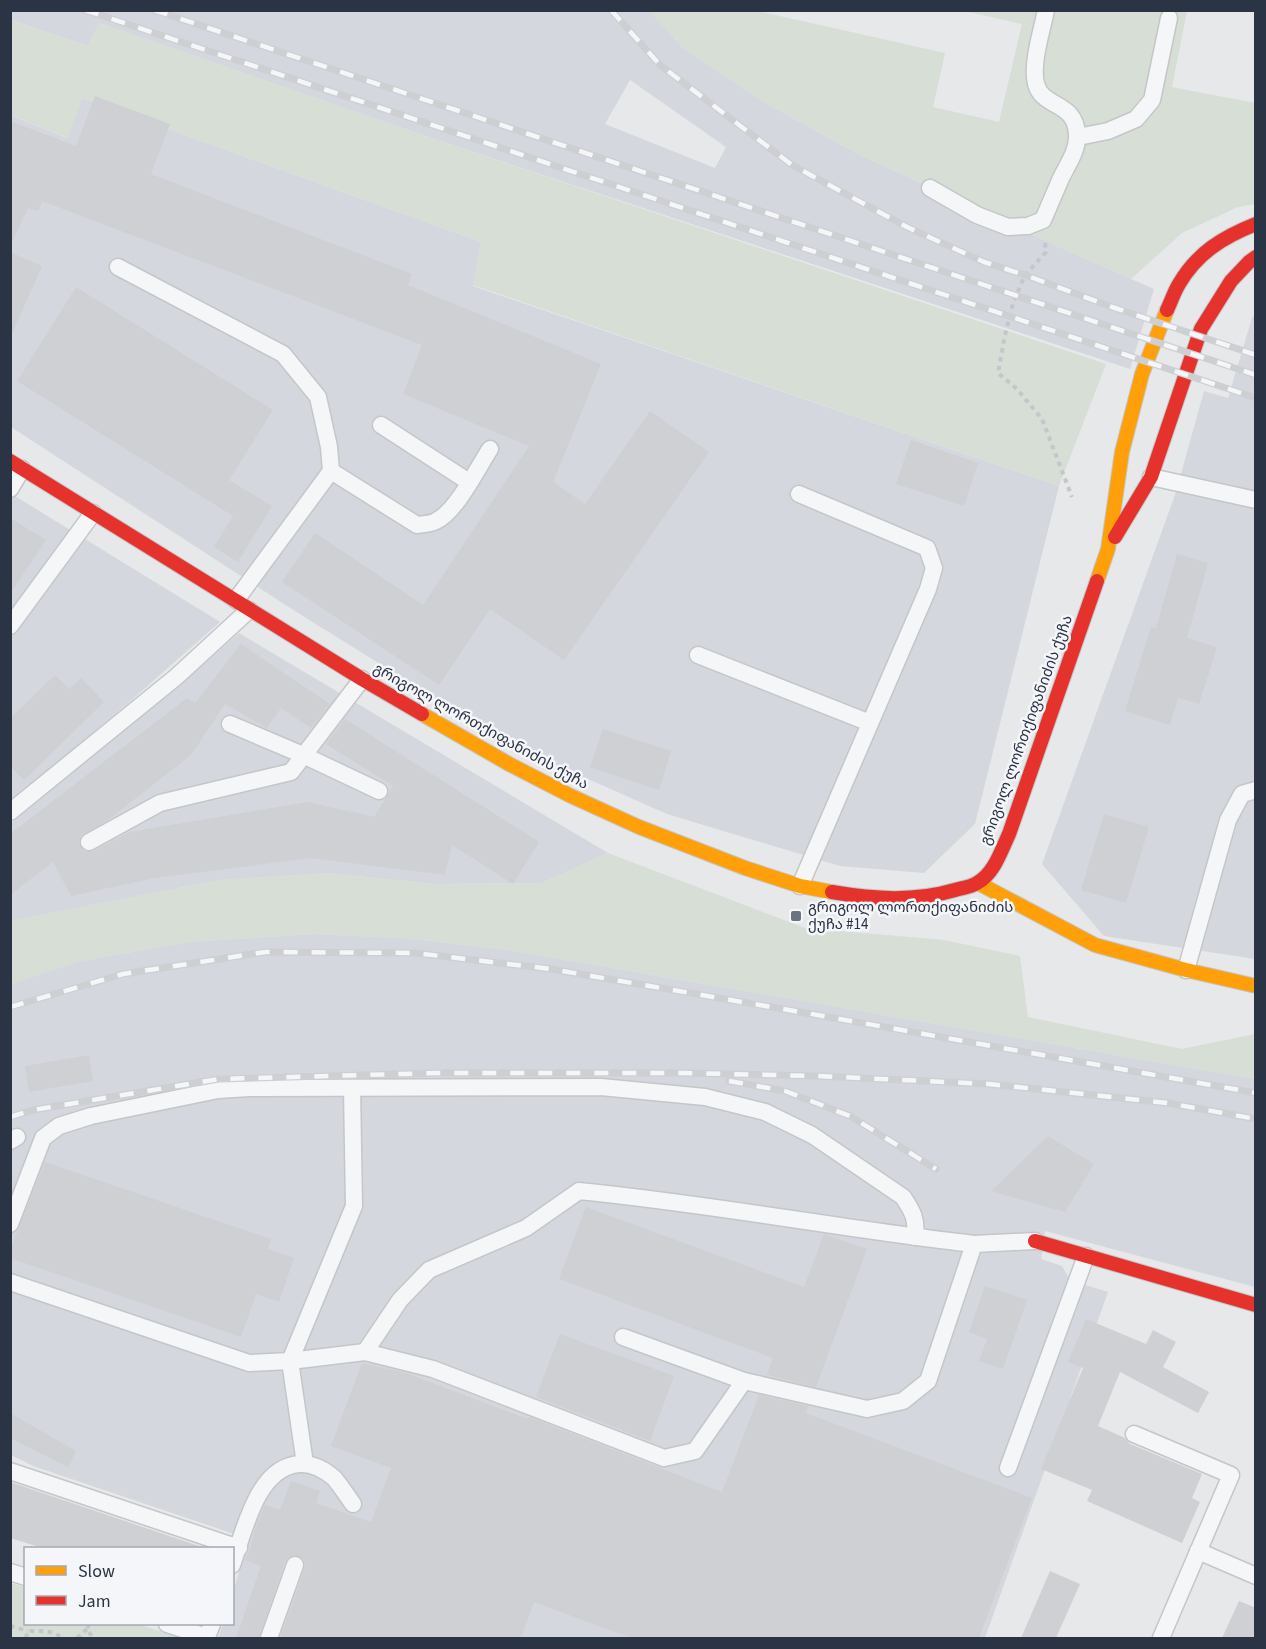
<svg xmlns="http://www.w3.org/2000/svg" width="1266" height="1649" font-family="'Source Sans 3','Noto Sans Georgian',sans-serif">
	<rect width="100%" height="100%" fill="#e6e8ea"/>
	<g fill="#d4d7dd" fill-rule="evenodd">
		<path d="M11,10l639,1 32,36 80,54 96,53 194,90 102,45 -24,80 -696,-230 -335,-116 -11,23 -77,-26zM630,80l96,67 -11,21 -110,-44z"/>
		<path d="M82,98l399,144 -8,44 586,200 -84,338 -51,49 -84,-7 -173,-52 -156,-69 -213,-132 -287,-186 -1,-312 57,23z"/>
		<path d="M1255,315v644l-151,-23 -62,-72 134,-372 28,-101 24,7 24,-80z"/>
		<path d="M10,493l210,129 -93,82 -117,98z"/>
		<path d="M239,633l369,220 -66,30 -107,1 -107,-11 -108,7 -209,41v-98l162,-132z"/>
		<path d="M314,934l89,4 105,12 747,129v208l-210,-56 -4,28 21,7 8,14 38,12 -123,346h-767l5,-14h9l1,-32 16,-53 -216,-73 -22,-11 -1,-471 70,-23 110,-19z"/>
	</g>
	<g fill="#d6ded6">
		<path d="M650,11h107l188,42 -12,54 66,15 23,-98 -58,-13h223l-15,76 83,16v101l-17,3 -56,26 -51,46 -79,-35 -194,-90 -96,-53 -80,-54z"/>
		<path d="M10,20l78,26 11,-23 335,116 672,225 -47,122 -586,-201 8,-43 -399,-144 -14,40 -57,-23z"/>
		<path d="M608,853l197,75 139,12 76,16 8,61 154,32 73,-15v45l-747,-129 -105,-12 -89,-4 -124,8 -110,19 -69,23v-63l209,-41 108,-7 107,11 107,-1z"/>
		<path d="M10,1583l15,4 1,37h111l46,14h-172z"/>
	</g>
	<g fill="#ced0d3">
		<path d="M95,96l75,28 -19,50 261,100 -4,11 193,79 -48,118 32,22 65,-93 59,41 -145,208 -74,-51 -51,76 -157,-103 33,-49 108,72 106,-159 -126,-52 19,-49 -380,-144 -4,10 -10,-3 -18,39v-126l66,25z"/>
		<path d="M10,252l32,14 -32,72z"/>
		<path d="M76,287l197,123 -44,70 43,26 -34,56 -24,-15 19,-31 -216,-135z"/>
		<path d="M911,440l67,23 -14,43 -68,-22z"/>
		<path d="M10,518l36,22 -36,54z"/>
		<path d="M1177,554l31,9 -21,75 30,9 -18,57 -21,-6 -8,27 -45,-14 26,-84 5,1z"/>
		<path d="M241,644l89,60 -19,24 -30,-20 -14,20 -42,-24 -34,51 -83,65 -28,16 -1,6 4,9 5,1 6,-1 36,-19 178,-30 66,15 19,-31 -67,-42 19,-25 194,123 -26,42 -61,-39 -7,30 -134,-17 -156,20 -84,18 -18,-34 -43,33v-61l177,-136 8,5z"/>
		<path d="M55,675l14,14 12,-11 23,24 -80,78 -14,-14v-47z"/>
		<path d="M603,729l68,22 -12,39 -69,-23z"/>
		<path d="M1104,814l45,13 -23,76 -45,-13z"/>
		<path d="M89,1055l4,26 -64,11 -4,-26z"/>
		<path d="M1048,1136l46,28 -29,48 -74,-21z"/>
		<path d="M45,1162l226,77 -3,10 26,9 -15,44 -23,-8 -15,43 -231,-79v-6l8,-22z"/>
		<path d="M586,1207l218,80 20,-53 43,15 -51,138 -49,-12 6,-17 -214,-79z"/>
		<path d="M985,1286l42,14 -24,69 -24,-8 8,-22 -18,-7z"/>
		<path d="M1086,1319l60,25 7,-14 23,12 -13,25 46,25 -11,21 -78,-41 -22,54 27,12 5,6 72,30 -10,24 8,4 -18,41 -95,-42 5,-11 -51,-21 42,-101 -15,-6z"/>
		<path d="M560,1334l114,42 -24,65 -114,-44z"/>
		<path d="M362,1363l44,10 122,46 1,-2 193,75 37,-97 49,11 -2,7 226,85 -53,140h-348l-97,-36 -13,36h-241l25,-70v-5l-2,-5 -9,-3 -5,2 -4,4 -26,77h-23l25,-72 -16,-6 4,-8 8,-29 8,-18 15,5 11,-29 29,10 -4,12 55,19 20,-54 -60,-22z"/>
		<path d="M10,1413l66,38 -8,16 -58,-29z"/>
		<path d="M10,1482l192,65 -1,1h-158l-33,-10z"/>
		<path d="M1050,1571l30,13 -24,54h-35z"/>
		<path d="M1239,1601l17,7v30h-34z"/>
	</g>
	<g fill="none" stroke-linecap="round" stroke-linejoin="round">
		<defs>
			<g id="lane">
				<path d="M1078,137l30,-6 28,-12 16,-19 17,-82"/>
				<path d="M930,188l47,27 31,12 20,-1 15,-6c6,-14 12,-28 18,-42 7,-14 17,-28 16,-43 -1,-34 -34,-26 -41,-51 -5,-21 6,-53 10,-74"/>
				<path d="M118,267l165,87 35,43 11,50 2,24 -95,129"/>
				<path d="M381,425l88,57"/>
				<path d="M331,471l86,54c6,-1 14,-1 19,-4 20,-9 41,-52 54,-72"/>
				<path d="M1151,477l105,23"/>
				<path d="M10,489l12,-20"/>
				<path d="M799,494l128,54 7,20 -6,21 -128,297"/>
				<path d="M10,626l83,-113"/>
				<path d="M698,655l172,68"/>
				<path d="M230,724l73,31 76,36"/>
				<path d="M10,812l166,-135 73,-67"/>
				<path d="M89,842l71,-39 131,-31 71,-93"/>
				<path d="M1186,970l42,-150 14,-26 14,-4"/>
				<path d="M10,1141l7,-4"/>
				<path d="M10,1224l33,-86 16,-12 32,-10 127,-26 31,-2 352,-1 104,10 60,15 47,23 91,62c10,15 14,22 12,40"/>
				<path d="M10,1282l239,81 41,-2 75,-9 68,17 231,89 31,-7 49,-70 123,28 36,-8 25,-20 46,-137 61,-3"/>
				<path d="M623,1337l121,44"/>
				<path d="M365,1352l35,-52 29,-30 97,-42 53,-37c133,13 263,38 395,53"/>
				<path d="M1134,1434l97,41 -70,163"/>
				<path d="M305,1464l-15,-103 64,-155 -2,-118"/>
				<path d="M1008,1468l78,-212"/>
				<path d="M10,1471l229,77"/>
				<path d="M1198,1551l58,25"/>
				<path d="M232,1565c12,-33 25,-99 68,-101 12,-1 25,6 34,14 7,8 13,18 19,26"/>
				<path d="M10,1572l16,5"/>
				<path d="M167,1624l40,13 5,-13"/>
				<path d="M269,1638l26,-73"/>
			</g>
			<g id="slow">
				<path d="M1097,581l11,-32 14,-97 20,-78 25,-64"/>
				<path d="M422,714l87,50 62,32 68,31 106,41 55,18 32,6"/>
				<path d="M978,883l117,62 91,25 70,16"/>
			</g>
			<g id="jam">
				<path d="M1167,310c4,-8 7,-18 12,-26 18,-31 44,-47 77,-60"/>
				<path d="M10,461l352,218 60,35"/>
				<path d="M1115,537l36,-60 50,-148 30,-48 18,-19 7,-5"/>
				<path d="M832,892c41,7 82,10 123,-2 7,-2 16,-3 22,-7 17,-9 24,-32 32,-49l88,-253"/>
				<path d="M1035,1241l221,64"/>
			</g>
		</defs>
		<use href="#lane" stroke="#c4c6c8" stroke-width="19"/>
		<use href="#slow" stroke="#c4c6c8" stroke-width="16"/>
		<use href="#jam" stroke="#c4c6c8" stroke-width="16"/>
		<g stroke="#c5c6ca" stroke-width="4" stroke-dasharray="4.5 4.5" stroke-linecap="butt">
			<path d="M1045,243l1,9 -21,23 -12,28 -8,32 -7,38 19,16 25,30 30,78"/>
			<path d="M89,1624l-2,5 6,9"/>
			<path d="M10,1626l18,5"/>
			<path d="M26,1638l2,-7c12,0 25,-1 34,7"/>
			<path d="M77,1638l10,-9"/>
		</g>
		<use href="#lane" stroke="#f5f6f7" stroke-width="16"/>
		<use href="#slow" stroke="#ff9f0a" stroke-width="14"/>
		<use href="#jam" stroke="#e5322d" stroke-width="14"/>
		<defs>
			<g id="rail">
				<path d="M85,10l1171,388"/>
				<path d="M154,10l1102,365"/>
				<path d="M611,10l49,55 132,100 115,62 77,35 41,13 87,32 144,48"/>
				<path d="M10,1007l113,-33 142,-22 150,1 136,16 255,44 450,80"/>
				<path d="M729,1081l56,10 65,25 86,53"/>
				<path d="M10,1117l23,-7 186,-31 219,-6h246l133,3 172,8 179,19 88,16"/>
			</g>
		</defs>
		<use href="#rail" stroke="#cecfd2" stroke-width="7"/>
		<use href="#rail" stroke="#f4f6f9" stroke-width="4.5" stroke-dasharray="14" stroke-linecap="butt"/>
	</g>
	<rect fill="#6c737f" stroke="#f4f6f9" stroke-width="2" x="790" y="910" width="12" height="12" rx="3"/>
	<g text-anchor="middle" stroke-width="5" stroke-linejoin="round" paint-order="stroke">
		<g font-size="15" fill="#2b3445" stroke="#f4f6f9">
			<text transform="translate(481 726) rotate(29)" y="5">გრიგოლ ლორთქიფანიძის ქუჩა</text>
			<text transform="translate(1026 730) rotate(-70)" y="5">გრიგოლ ლორთქიფანიძის ქუჩა</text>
		</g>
		<g font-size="15" fill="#2b3445" stroke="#f4f6f9" text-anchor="start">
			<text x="808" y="912">გრიგოლ ლორთქიფანიძის<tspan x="808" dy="17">ქუჩა #14</tspan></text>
		</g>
	</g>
	<rect width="1266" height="1649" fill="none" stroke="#2b3445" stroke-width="24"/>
	<rect x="24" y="1547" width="210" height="78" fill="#f4f6f9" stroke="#a4a8b1" stroke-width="1.5"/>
	<rect x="36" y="1566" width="30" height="9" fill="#ff9f0a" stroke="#a4a8b1" stroke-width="1.5"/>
	<text x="78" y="1577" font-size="18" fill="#2b3445">Slow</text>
	<rect x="36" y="1596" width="30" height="9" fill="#e5322d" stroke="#a4a8b1" stroke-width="1.5"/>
	<text x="78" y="1607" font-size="18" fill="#2b3445">Jam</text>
</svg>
